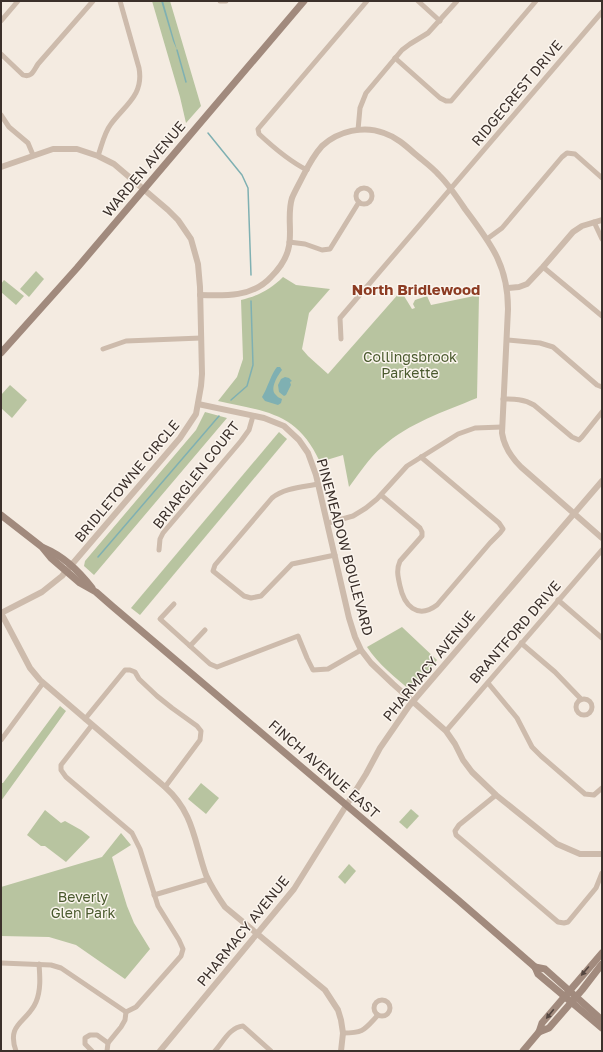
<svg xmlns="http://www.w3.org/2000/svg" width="603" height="1052" font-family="'Golos Text',sans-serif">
	<rect width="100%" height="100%" fill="#f4ebe1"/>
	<g fill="#b8c4a0">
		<path d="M152,1h18l31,105 -15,17 -6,-26z"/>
		<path d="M36,271l8,8 -15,18 -9,-8z"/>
		<path d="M283,277l13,8 34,4 -21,24 -7,36 6,7 20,18 73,-83 11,18 3,-1 -2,-4 2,-4 12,-4 4,9 48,-10 -2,103c-34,14 -68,25 -95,49 -13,11 -23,27 -33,40l-6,-32 -23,7c-23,-50 -54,-50 -102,-61l19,-24 6,-18 -2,-59c17,-4 30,-11 42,-23z"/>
		<path d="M4,280l20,16 -8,9 -15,-13v-8z"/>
		<path d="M10,385l17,15 -15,18 -11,-10v-13z"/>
		<path d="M205,412l22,6 -133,157 -10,-9 1,-5 111,-131z"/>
		<path d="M279,432l8,7 -147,176 -9,-7z"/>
		<path d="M402,627l35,33 -26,31c-16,-14 -32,-26 -44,-44z"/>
		<path d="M60,706l6,5 -65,90v-18h2z"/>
		<path d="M201,783l18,15 -13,16 -18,-15z"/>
		<path d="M411,809l8,7 -12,13 -8,-7z"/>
		<path d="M45,810l16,13 4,-2 16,9 9,7 -24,25 -21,-16h-4l-14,-11z"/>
		<path d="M121,833l10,12 -19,12 15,49 7,17 16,26 -25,30 -49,-34 -27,-8 -48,-1v-49l101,-30z"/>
		<path d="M349,864l7,7 -11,13 -7,-7z"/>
	</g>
	<g fill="#7fb0b2">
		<path d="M161,1h2l14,49 -4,-9z"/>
		<path d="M277,367h3l2,3c-4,5 -13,19 -6,25 1,2 4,3 6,4l-1,4 -3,2 -13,-4 -3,-4c5,-8 10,-25 15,-30z"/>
		<path d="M285,377l4,1 3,3 -2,1 1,3 -5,10 -2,1 -5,-4 -1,-7 3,-6z"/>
	</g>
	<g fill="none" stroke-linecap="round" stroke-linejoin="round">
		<g stroke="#7fb0b2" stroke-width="1.5">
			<path d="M177,50l9,32"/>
			<path d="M208,133l34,42 6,13 3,87"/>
			<path d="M231,400l16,-14 6,-21 -2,-64"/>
			<path d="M98,557l121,-141"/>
		</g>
		<g stroke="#cdbbac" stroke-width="5">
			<path d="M220,1h6"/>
			<path d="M418,1l22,20"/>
			<path d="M1,21l17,-20"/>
			<path d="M1,54l22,21c9,3 11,-5 15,-11l55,-63"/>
			<path d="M395,58l45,40 6,3h5l85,-100"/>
			<path d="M1,115l8,12 19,16 5,12"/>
			<path d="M358,130l2,-22 6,-15 36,-43 8,-6 18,-11 29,-32"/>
			<path d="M98,156c4,-11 6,-23 13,-32 14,-19 33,-29 28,-56l-19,-67"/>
			<path d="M307,170c-18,-9 -33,-22 -48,-36l-1,-5 109,-128"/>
			<circle cx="364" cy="196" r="8"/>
			<path d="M594,222l8,17"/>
			<path d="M487,239l15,-11 60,-71 5,-4 8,1 27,24"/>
			<path d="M289,242l16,2 17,6 8,-1 29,-47"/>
			<path d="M543,267l59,49"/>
			<path d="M341,339l-1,-21 262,-306"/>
			<path d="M507,340l33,3 13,4 44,38 5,2"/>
			<path d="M103,349l23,-8 75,-3"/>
			<path d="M503,399c11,0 21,0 31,6l38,32 7,3 3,-3 20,-25"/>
			<path d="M318,484c-15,3 -34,4 -46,14l-57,67 -2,6 31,25 7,2 10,-2 31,-32 43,-9"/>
			<path d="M381,495l39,33 2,4v4l-22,25c-4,9 -2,16 0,25 4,19 17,34 37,19l53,-62 10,-10 3,-4 -4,-6 -78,-66"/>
			<path d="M328,523l25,-7 13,-8 11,-9 30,-33 51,-32 17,-6 27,-1"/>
			<path d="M159,550l1,-11 3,-6 78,-92 8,-11 4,-14"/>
			<path d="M558,600l44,38"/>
			<path d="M174,604l-14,15 30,27"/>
			<path d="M205,630l-15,16 20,18 7,3 81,-31 9,22 6,12 15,-1 33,-19"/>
			<path d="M521,643l34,29 26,27"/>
			<path d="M488,683l29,35 15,29 9,9 44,38 9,1 8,-7"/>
			<circle cx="584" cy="707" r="8"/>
			<path d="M85,719l40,-49h5l5,2 4,7 18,17 15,12 25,18 4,5 -1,9 -35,47"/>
			<path d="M446,731l156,-181"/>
			<path d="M1,740l42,-57"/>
			<path d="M496,795l-37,30 -4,6 1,4 102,87 6,1 4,-1 28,-34 6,-15"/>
			<path d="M154,895l54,-16"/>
			<path d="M1,963l50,2 10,3 65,44 10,-5 45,-51 2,-7 -4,-9 -21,-34 -18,-57 -8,-16 -66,-56 -5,-7v-5l31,-40"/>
			<circle cx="382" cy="1008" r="8"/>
			<path d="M343,1033c21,0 21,-3 35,-18"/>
			<path d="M16,1051c-10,-28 11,-28 20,-49 5,-12 4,-25 3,-38"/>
			<path d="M92,1051l-7,-7v-6l5,-3h7l11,8"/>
			<path d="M107,1051l1,-8 13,-16 4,-7 1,-8"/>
			<path d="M215,1051c8,-9 15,-24 28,-25l28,25"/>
		</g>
		<g stroke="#cdbbac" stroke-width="6">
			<path d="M1,167l52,-18h24l21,7 16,8 54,46 10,10 13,19 7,25 2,23 2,87 -1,12 -5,28 -16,24 -118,138 -20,16 -41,21"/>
			<path d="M508,288l11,-1 8,-3 16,-17 30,-35 9,-6 20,-6"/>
			<path d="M200,295c25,1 53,2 71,-18 8,-8 16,-19 18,-31 3,-16 -2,-32 3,-48 3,-7 7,-14 11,-22 5,-10 11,-21 19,-30 16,-15 42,-21 62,-13 12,4 21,12 30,20 8,7 18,14 25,22 10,10 18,22 26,34 25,34 43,55 43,100l-6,124c2,14 9,24 19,34l81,71"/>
			<path d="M198,404l66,14 20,8 15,14 9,13 8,22 33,143 6,19 6,13 10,13 22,21 53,47 9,13 8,16 9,12 24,23 61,49 23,10h22"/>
			<path d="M1,613l29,55 10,12 125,107c29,26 29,54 41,88 5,11 12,22 19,32l100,83 13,20 3,10 2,13 -2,18"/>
			<path d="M160,1051l134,-162 72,-115 14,-26 29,-42 193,-225"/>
		</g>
		<g stroke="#a18a7d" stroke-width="7">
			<path d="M1,353l76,-85 227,-267"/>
			<path d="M1,515l41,32 9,11 29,25 16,9 16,14 346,294 77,67 3,7 64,54"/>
			<path d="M44,548c19,8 35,23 48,40"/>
			<path d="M535,967l10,2 57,51"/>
			<path d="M539,1032l10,-4 33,-38 20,-26"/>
			<path d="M523,1051l16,-19 3,-9 60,-70"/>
		</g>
	</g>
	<defs><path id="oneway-solid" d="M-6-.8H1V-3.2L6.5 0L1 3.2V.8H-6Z"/></defs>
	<g fill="#544640">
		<use href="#oneway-solid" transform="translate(585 971) rotate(130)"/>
		<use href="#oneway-solid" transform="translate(550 1014) rotate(129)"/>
	</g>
	<g text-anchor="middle" stroke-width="3" stroke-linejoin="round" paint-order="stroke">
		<g font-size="14" fill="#3b302b" stroke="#fbf5ee">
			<text transform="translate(517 93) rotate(-50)" y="5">RIDGECREST DRIVE</text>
			<text transform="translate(144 169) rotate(-50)" y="5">WARDEN AVENUE</text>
			<text transform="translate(196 475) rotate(-52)" y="5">BRIARGLEN COURT</text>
			<text transform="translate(127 481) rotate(-50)" y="5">BRIDLETOWNE CIRCLE</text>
			<text transform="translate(345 547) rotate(75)" y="5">PINEMEADOW BOULEVARD</text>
			<text transform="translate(515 632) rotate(-49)" y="5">BRANTFORD DRIVE</text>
			<text transform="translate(429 666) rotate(-51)" y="5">PHARMACY AVENUE</text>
			<text transform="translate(324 769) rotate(41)" y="5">FINCH AVENUE EAST</text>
			<text transform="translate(243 931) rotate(-51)" y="5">PHARMACY AVENUE</text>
		</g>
		<g font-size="14" fill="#4a5a2e" stroke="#fbf5ee">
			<text x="410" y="362">Collingsbrook<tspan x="410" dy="16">Parkette</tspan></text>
			<text x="83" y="902">Beverly<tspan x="83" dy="16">Glen Park</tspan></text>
		</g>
		<g font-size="15" font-weight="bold" fill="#8c3b22" stroke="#fbf5ee">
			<text x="416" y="295">North Bridlewood</text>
		</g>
	</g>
	<rect width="603" height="1052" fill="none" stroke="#3b302b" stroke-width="4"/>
</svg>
